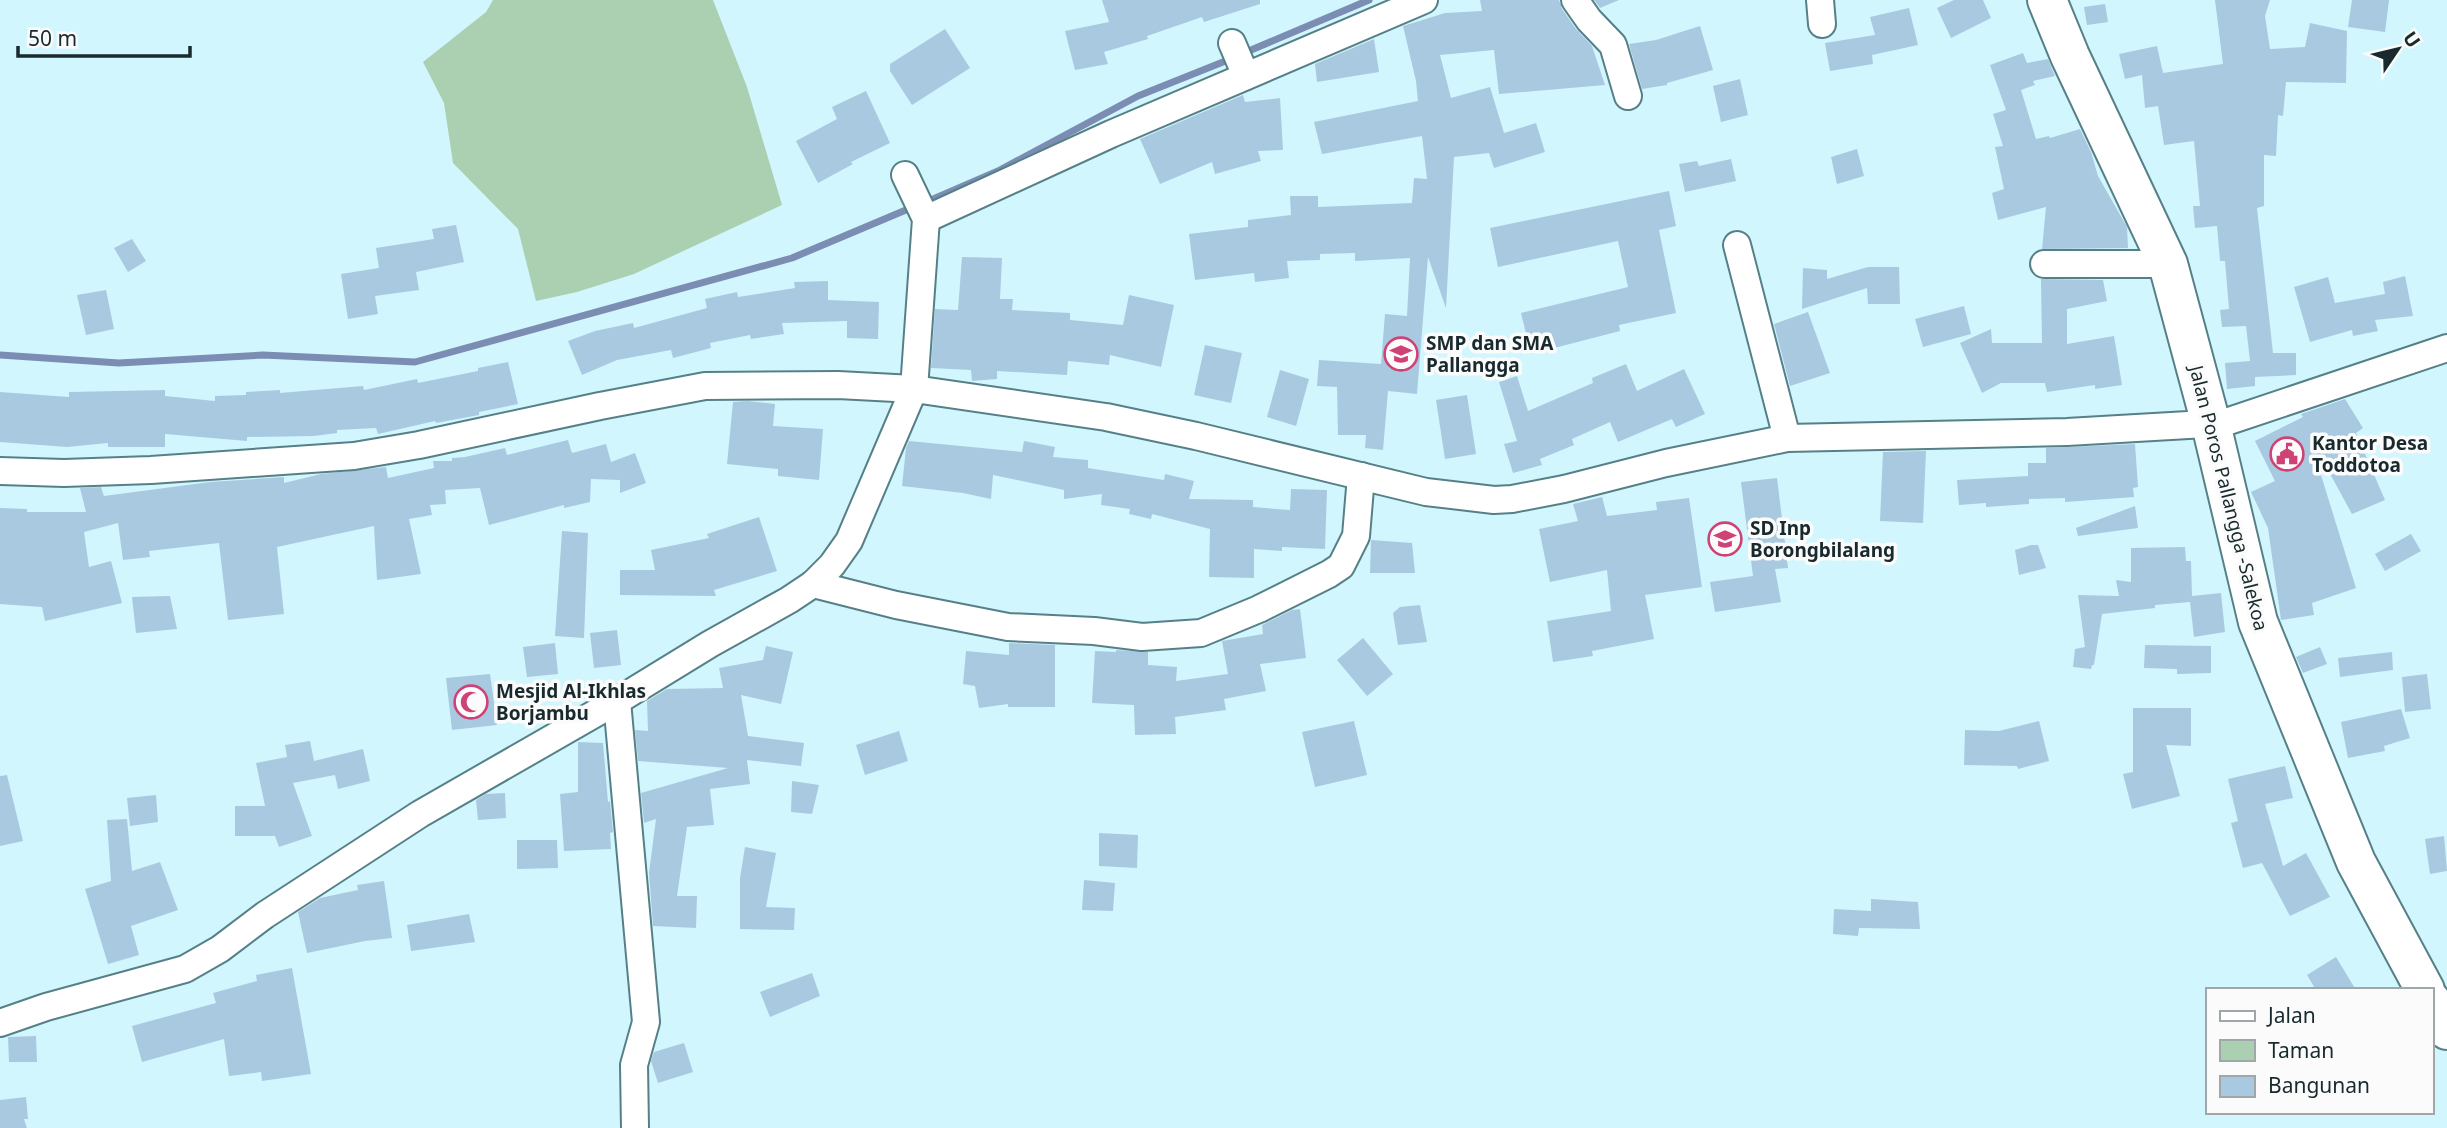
<svg xmlns="http://www.w3.org/2000/svg" width="2447" height="1128" font-family="'Noto Sans',sans-serif">
	<rect width="100%" height="100%" fill="#d2f6fd"/>
	<path fill="#abd0b1" d="M493,0h220l34,87 35,118 -148,69 -57,18 -41,9 -18,-72 -65,-66 -9,-60 -21,-41 63,-50z"/>
	<g fill="none" stroke-linecap="round" stroke-linejoin="round">
		<g stroke="#7c8db3" stroke-width="7">
			<path d="M1244,53l125,-53"/>
			<path d="M924,203l74,-32 140,-75 95,-38"/>
			<path d="M0,355l119,8 144,-8 152,7 377,-104 121,-51"/>
		</g>
	</g>
	<g fill="#a9c9e1">
		<path d="M1102,0h158v4l-56,18 -2,-5 -55,19 1,3 -44,13 4,12 -33,6 -10,-39 44,-9z"/>
		<path d="M1480,0h79l3,9 14,20 16,17 13,39 -106,9 -5,-44 -54,5 11,43 39,-11 14,46 32,-10 9,29 -51,16 -5,-15 -35,4 -8,151 -18,-51 -11,137 -29,-3 -5,59 -18,-2 1,-13h-28l-1,-48 -20,-1 2,-26 62,4 4,-50 22,2 3,-58 -55,3v-8l-35,1v6l-33,1 2,17 -34,4 -1,-9 -59,7 -6,-46 59,-7v-7l43,-5 -1,-19h28v11l94,-4 2,-25 13,1 -5,-43 -100,18 -8,-32 104,-21 -2,-20 -13,-55 42,-13 37,-2z"/>
		<path d="M1594,0h25l-19,8z"/>
		<path d="M1954,0h29l8,18 -40,20 -14,-30z"/>
		<path d="M2215,0h55l-5,16 5,33 35,-2 5,-24 37,8 -1,52 -60,-1 -3,34 -5,-1 -2,41 -12,-1v51l-7,2 16,145h23v22l-41,2v9l-28,3 -2,-26 25,-2 -4,-35 -24,1 -2,-17 9,-1 -4,-48h-5l-3,-35 -22,2 -2,-22h7l-6,-65 -30,4 -6,-39 -13,2 -3,-33 -17,4 -6,-25 38,-8 6,27 60,-9z"/>
		<path d="M2352,0h37l-4,32 -37,-5z"/>
		<path d="M2105,4l3,18 -21,3 -3,-18z"/>
		<path d="M1909,8l9,37 -46,10 1,9 -43,7 -5,-28 50,-8 -5,-18z"/>
		<path d="M1700,26l13,44 -46,13v2l-25,4 -13,-45 27,-4z"/>
		<path d="M945,29l25,39 -58,37 -22,-34v-7z"/>
		<path d="M1374,39l5,33 -62,10 -2,-18z"/>
		<path d="M2023,53l4,10 21,-4 7,17 -22,5 2,4 -14,5 15,49 13,-3 1,2 30,-9 11,23 7,24 29,51 1,21 -86,1 4,-42 -48,13 -6,-27 12,-4 -9,-42 8,-1 -10,-32 13,-4 -16,-45z"/>
		<path d="M1740,79l8,36 -27,7 -8,-36z"/>
		<path d="M866,91l24,52 -39,19 2,2 -35,19 -22,-42 41,-22 -5,-12z"/>
		<path d="M1243,95l2,7 35,-4 3,52 -25,1 3,10 -46,13 -3,-12 -52,22 -20,-45z"/>
		<path d="M1857,149l7,27 -27,8 -6,-27z"/>
		<path d="M1731,159l5,22 -51,11 -6,-28 18,-3 2,5z"/>
		<path d="M1669,191l7,35 -17,4 17,83 -57,12 1,6 -89,23 -10,-41 107,-26 -10,-46 -120,26 -8,-39z"/>
		<path d="M456,225l8,37 -48,10 3,18 -44,6 3,18 -30,5 -7,-45 38,-6 -3,-20 58,-9 -2,-10z"/>
		<path d="M132,239l14,22 -18,11 -14,-24z"/>
		<path d="M962,257l40,1 -2,41h13l-1,11 58,3v7l53,5 6,-30 45,10 -13,62 -51,-12 -1,10 -41,-4 -1,14 -70,-4v8l-25,2 -1,-11 -40,-2 4,-59 23,1z"/>
		<path d="M1868,267h31l1,37h-32l-1,-16 -65,21 1,-41 24,2v9z"/>
		<path d="M2405,276l8,40 -38,4 3,11 -25,5 -1,-6 -42,12 -16,-55 34,-10 7,26 50,-9 -2,-12z"/>
		<path d="M2041,279l62,1 4,21 -40,8v35l47,-8 8,49 -27,4v-4l-48,7 -2,-9h-44l-19,10 -22,-50 31,-14 1,14h50z"/>
		<path d="M828,281v19l51,2 -1,37 -31,-1v-17l-65,2 2,11 -33,5 -1,-4 -40,8 1,5 -38,10 -2,-8 -54,10 -35,15 -14,-34 27,-10 38,-8 1,5 73,-20 -2,-9 32,-7 1,5 57,-9 -1,-6z"/>
		<path d="M106,290l8,39 -28,6 -9,-40z"/>
		<path d="M1964,306l7,28 -48,13 -8,-28z"/>
		<path d="M1808,312l22,61 -40,13 -16,-62z"/>
		<path d="M1205,345l37,8 -11,50 -37,-8z"/>
		<path d="M508,362l10,42 -39,8v3l-43,8 -1,-2 -57,13 -2,-6 -39,2v3l-23,3 -67,1v4l-82,-7v13h-57v-4l-41,4 -67,-5v-50l69,5v-5l96,-2v6l50,5v-5l31,-1v-3l34,-2v3l83,-7 1,4 53,-11 1,4 60,-12v-3z"/>
		<path d="M1626,364l11,27 47,-22 21,45 -29,13 -4,-8 -54,23 -8,-20 -38,17 2,6 -34,14 2,6 -29,8 -9,-29 13,-3 -18,-59 18,-6 11,35 65,-28 -1,-5z"/>
		<path d="M1280,370l29,9 -13,47 -29,-9z"/>
		<path d="M1467,395l9,59 -31,5 -9,-59z"/>
		<path d="M2345,399l18,29 -7,5 29,67 -33,14 -23,-42 -8,3 35,113 -44,15 2,12 -33,5 -13,-92 -17,-36 24,-11 -20,-40 48,-24 -2,-3z"/>
		<path d="M747,401l28,3 -2,22 50,3 -4,51 -41,-4v-7l-51,-5 6,-62z"/>
		<path d="M568,440l4,13 34,-9 5,18 24,-9 11,30 -26,10v-13l-29,-1 -1,23 -26,6v-3l-75,20 -9,-37 -35,2 1,14 -16,1 2,10 -23,4 12,55 -44,6 -3,-54 -97,21 7,67 -56,6 -9,-77 -70,8 1,6 -27,3 -5,-37 -34,9 5,35 22,-6 11,42 -77,18 -3,-14 -42,-3v-96l27,1v3h59l-6,-24 21,-1 3,9 106,-14 74,-5v6l37,-9 65,-7 2,11 46,-10 -1,-7h19v-3l13,-1 40,-9 2,7z"/>
		<path d="M909,441l113,11 2,-11 31,6 -2,10 35,3v8l76,12 1,-6 29,7 -5,18 64,1v7l37,3 1,-21 36,1 -2,59 -43,-2v4l-28,-2v29l-45,-1 1,-48 -58,-15 -1,5 -22,-5 1,-5 -29,-4 1,-11 -38,5v-9l-71,-15 -2,24 -28,-6 -61,-7 4,-38z"/>
		<path d="M2135,444l3,43 -5,1 1,9 -69,5v-4l-36,1v5l-43,3v-4l-27,2 -2,-25 71,-4v-13h18v-15z"/>
		<path d="M1926,451l-3,72 -43,-2 3,-69z"/>
		<path d="M1777,478l11,90 -13,1 6,33 -66,10 -5,-30 43,-6 -12,-94z"/>
		<path d="M1602,497l5,19 50,-6 -1,-8 33,-4 13,89 -57,8 9,44 -62,12 1,5 -40,6 -6,-41 64,-10 -4,-41 -57,12 -11,-53 39,-8 -5,-17z"/>
		<path d="M2135,506l3,22 -60,8 -2,-8z"/>
		<path d="M759,517l18,54 -63,19 2,6 -96,-1v-25h35l-4,-20 58,-12 -2,-4z"/>
		<path d="M562,531l26,2 -4,105 -29,-2z"/>
		<path d="M2411,534l10,17 -36,20 -10,-17z"/>
		<path d="M1371,540l41,3 3,30h-45z"/>
		<path d="M2031,545h7l8,23 -27,7 -4,-25z"/>
		<path d="M2185,547l1,14h5l1,35 29,-3 4,39 -31,5 -4,-35 -35,3v3l-53,6 -8,51h-2l-1,4 -18,-2 2,-18 10,-2 -7,-52 41,1 -3,-16 15,2v-34z"/>
		<path d="M170,596l7,33 -41,4 -4,-36z"/>
		<path d="M1420,605l7,37 -29,3 -5,-32 7,-6z"/>
		<path d="M1300,609l6,49 -46,6 6,27 -42,8 2,11 -51,7 1,17 -41,1 -1,-30 -42,-2 3,-52 21,1v-2l32,2v13l29,2 -1,14 52,-7 -6,-33 41,-7 -1,-9 30,-15z"/>
		<path d="M617,630l4,35 -27,3 -4,-35z"/>
		<path d="M1363,638l30,36 -26,22 -30,-36z"/>
		<path d="M555,643l3,31 -31,3 -4,-30z"/>
		<path d="M1009,643l46,2v62h-47v-3l-29,4 -4,-22 -12,-2 3,-33 43,4z"/>
		<path d="M2145,645l66,1v27l-34,1v-5l-33,-1z"/>
		<path d="M766,646l27,6 -12,52 -40,-9 7,41 56,7 -3,23 -54,-6 3,24 -40,5 4,36 -27,2 -10,69h20l-1,32 -43,-2 -4,-53 7,-54 -12,4 -3,-30 87,-25 -90,-7 -3,-31 13,1 -1,-30 20,-12 56,-1 -4,-20 44,-8z"/>
		<path d="M2320,647l7,17 -24,9 -7,-16z"/>
		<path d="M2392,652l1,18 -53,7 -2,-19z"/>
		<path d="M490,674l7,51 -45,5 -6,-52z"/>
		<path d="M2427,674l4,35 -26,3 -3,-35z"/>
		<path d="M2133,708h58v38l-25,-1 14,51 -48,13 -9,-35 10,-2z"/>
		<path d="M2401,709l9,29 -26,8 1,5 -37,7 -7,-36z"/>
		<path d="M1354,721l13,54 -52,12 -13,-55z"/>
		<path d="M2039,721l10,40 -31,8 -1,-3 -53,-1 1,-35 34,1z"/>
		<path d="M899,731l9,30 -43,14 -9,-30z"/>
		<path d="M310,741l4,20 49,-12 7,32 -32,8 -3,-14 -42,8 19,53 -33,11 -4,-11h-40v-30h30l-9,-43 31,-6 -2,-12z"/>
		<path d="M578,742l25,1 5,59 2,-1 3,31 -3,1 1,16 -47,2 -4,-57 18,-2z"/>
		<path d="M2285,766l8,32 -28,6 18,62 23,-13 24,44 -40,19 -28,-53 -19,5 -12,-45 7,-2 -10,-42z"/>
		<path d="M7,775l16,66 -23,5v-70z"/>
		<path d="M792,781l27,4 -7,29 -21,-2z"/>
		<path d="M505,793l1,25 -28,2 -2,-20 10,-6z"/>
		<path d="M156,795l2,27 -28,4 -3,-28z"/>
		<path d="M127,819l5,52 28,-9 18,48 -47,16 8,29 -31,9 -23,-75 26,-8 -4,-61z"/>
		<path d="M1099,833l39,2 -1,33 -38,-2z"/>
		<path d="M2444,836l3,35 -17,3 -5,-35z"/>
		<path d="M517,840h40l1,28 -41,1z"/>
		<path d="M745,847l31,6 -10,54 29,1 -1,22 -54,-1v-51z"/>
		<path d="M1084,880l31,3 -2,28 -31,-1z"/>
		<path d="M384,881l8,57 -27,3 -58,12 -9,-41 22,-14 38,-8 -1,-5z"/>
		<path d="M1871,899l47,3 2,27 -61,-1 -1,8 -25,-2 1,-25 37,2z"/>
		<path d="M469,914l6,28 -64,9 -4,-26z"/>
		<path d="M2336,957l20,33h-40l-9,-15z"/>
		<path d="M292,968l19,106 -49,7 -1,-9 -32,4 -5,-37 -82,23 -10,-36 84,-23 -3,-10 44,-12 -1,-6z"/>
		<path d="M812,973l8,23 -50,21 -10,-25z"/>
		<path d="M36,1036l1,26h-28l-1,-25z"/>
		<path d="M684,1043l9,29 -35,11 -7,-22 3,-9z"/>
		<path d="M26,1097l2,22h-4l3,9h-27v-28z"/>
	</g>
	<g fill="none" stroke-linecap="round" stroke-linejoin="round">
		<defs>
			<g id="minor">
				<path d="M1575,0l14,20 24,25 15,51"/>
				<path d="M1820,0l2,24"/>
				<path d="M1232,43l14,33"/>
				<path d="M926,219l185,-85 313,-134"/>
				<path d="M1737,245l50,193"/>
				<path d="M2044,264h124"/>
				<path d="M0,471l64,2 87,-3 203,-14 65,-11 181,-39 105,-20 133,-1 76,4 192,28 90,19 230,56 68,8 18,-1 52,-10 102,-26 121,-25 280,-6 156,-9 224,-75"/>
				<path d="M813,584l83,21 112,22 86,4 48,6 59,-4 58,-24 70,-35 12,-8 15,-30 5,-60"/>
				<path d="M617,701l29,321 -12,43 1,63"/>
				<path d="M0,1023l46,-16 139,-38 35,-20 45,-34 155,-101 197,-113 93,-57 79,-44 24,-16 19,-19 17,-24 65,-152 12,-170 -21,-44"/>
			</g>
			<g id="primary">
				<path d="M2047,0l23,56 98,208 43,160 47,198 98,240 69,128"/>
				<path d="M2431,1001l16,29"/>
			</g>
		</defs>
		<use href="#minor" stroke="#568088" stroke-width="30"/>
		<use href="#primary" stroke="#568088" stroke-width="42"/>
		<use href="#minor" stroke="#fff" stroke-width="26"/>
		<use href="#primary" stroke="#fff" stroke-width="38"/>
	</g>
	<defs>
		<symbol id="school-ring" viewBox="-11 -11 22 22"><circle r="9.5" fill="#fbfbfb" stroke="#ce4275" stroke-width="1.5"/><path d="M0-5L7-2L0 1L-7-2ZM-4 1L0 2.5L4 1V4Q0 6-4 4Z" fill="#ce4275"/></symbol>
		<symbol id="civic-ring" viewBox="-11 -11 22 22"><circle r="9.5" fill="#fbfbfb" stroke="#ce4275" stroke-width="1.5"/><path d="M-.6-6.5H3V-4.5H.6V-3L4-1V1h2V6H-6V1h2V-1L-.6-3ZM-1.2 2.5V6h2.4V2.5Z" fill="#ce4275"/></symbol>
		<symbol id="mosque-ring" viewBox="-11 -11 22 22"><circle r="9.5" fill="#fbfbfb" stroke="#ce4275" stroke-width="1.5"/><path d="M3.5-4.9A6 6 0 1 0 3.5 4.9A5 5 0 1 1 3.5-4.9Z" fill="#ce4275"/></symbol>
	</defs>
	<g fill-rule="evenodd">
		<use href="#school-ring" x="1382" y="335" width="38" height="38"/>
		<use href="#civic-ring" x="2268" y="435" width="38" height="38"/>
		<use href="#school-ring" x="1706" y="520" width="38" height="38"/>
		<use href="#mosque-ring" x="452" y="683" width="38" height="38"/>
	</g>
	<g text-anchor="middle" stroke-width="7" stroke-linejoin="round" paint-order="stroke">
		<g font-size="19" font-weight="bold" fill="#182a2d" stroke="#fbfbfb" text-anchor="start">
			<text x="1426" y="350">SMP dan SMA<tspan x="1426" dy="22">Pallangga</tspan></text>
			<text x="2312" y="450">Kantor Desa<tspan x="2312" dy="22">Toddotoa</tspan></text>
			<text x="1750" y="535">SD Inp<tspan x="1750" dy="22">Borongbilalang</tspan></text>
			<text x="496" y="698">Mesjid Al-Ikhlas<tspan x="496" dy="22">Borjambu</tspan></text>
		</g>
		<g font-size="19" fill="#182a2d" stroke="#fbfbfb">
			<text transform="translate(2229 498) rotate(76)" y="7">Jalan Poros Pallangga -Salekoa</text>
		</g>
	</g>
	<rect x="2206" y="988" width="228" height="126" fill="#fbfbfb" stroke="#a0a7a9" stroke-width="2"/>
	<rect x="2220" y="1011" width="35" height="10" fill="#ffffff" stroke="#a0a7a9" stroke-width="2"/>
	<text x="2268" y="1023" font-size="21" fill="#182a2d">Jalan</text>
	<rect x="2220" y="1040" width="35" height="21" fill="#abd0b1" stroke="#a0a7a9" stroke-width="2"/>
	<text x="2268" y="1058" font-size="21" fill="#182a2d">Taman</text>
	<rect x="2220" y="1076" width="35" height="21" fill="#a9c9e1" stroke="#a0a7a9" stroke-width="2"/>
	<text x="2268" y="1093" font-size="21" fill="#182a2d">Bangunan</text>
	<g transform="translate(2398 49) rotate(55)" stroke="#fbfbfb" stroke-width="5" paint-order="stroke">
	<path d="M0-5L12 26L0 18L-12 26Z" fill="#182a2d"/>
	<text y="-10" font-size="19" font-weight="bold" text-anchor="middle" fill="#182a2d">U</text>
	</g>
	<path d="M18 46v10h172v-10" fill="none" stroke="#182a2d" stroke-width="3.5"/>
	<text x="28" y="46" font-size="21" fill="#182a2d" stroke="#fbfbfb" stroke-width="5" paint-order="stroke">50 m</text>
</svg>
